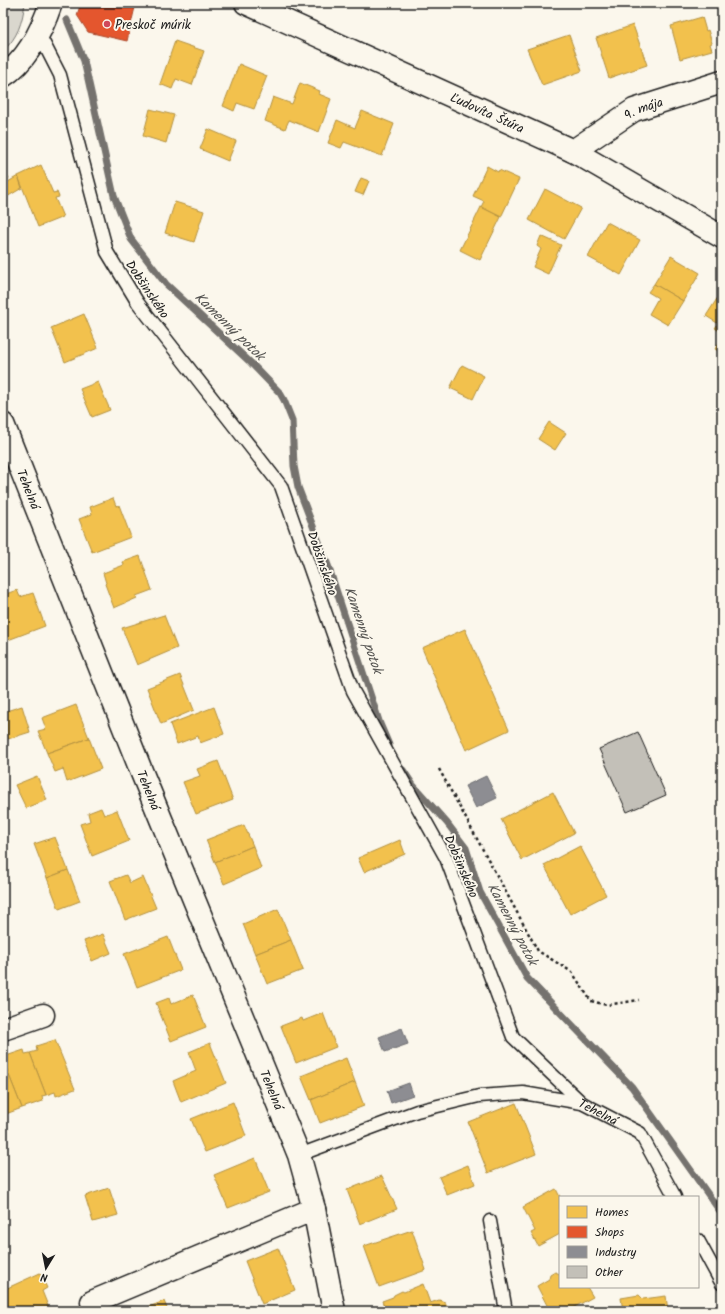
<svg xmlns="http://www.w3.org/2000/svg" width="725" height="1314" font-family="Kalam,sans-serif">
	<rect width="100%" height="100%" fill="#fbf7ec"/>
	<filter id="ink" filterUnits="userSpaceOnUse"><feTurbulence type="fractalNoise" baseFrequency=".025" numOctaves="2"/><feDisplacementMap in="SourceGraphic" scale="8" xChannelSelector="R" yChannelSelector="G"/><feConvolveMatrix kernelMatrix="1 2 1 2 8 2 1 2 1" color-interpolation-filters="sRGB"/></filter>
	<g filter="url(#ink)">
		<path fill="#dad7ce" stroke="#7b7a75" d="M3,3h22c-3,20 -7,34 -22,48z"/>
		<g fill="#f2c14e" stroke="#b2903f">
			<path d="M702,17l4,14 2,-1 4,13 -2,1 2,6 -32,9 -9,-33z"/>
			<path d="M633,25l14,40 -38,13 -13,-40z"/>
			<path d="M569,35l13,36 -40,14 -15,-36z"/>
			<path d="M175,41l29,10 -12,34 -16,-6 -4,10 -12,-5z"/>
			<path d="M239,64l28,12 -13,33 -17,-6 -3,8 -11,-5z"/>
			<path d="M300,83l20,8 -1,3 12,5 -12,33 -30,-12 -4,9 -20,-8 8,-24 19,7z"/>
			<path d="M150,109l24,6 -8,28 -23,-7z"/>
			<path d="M362,111l32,13 -12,32 -38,-14 -3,6 -13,-5 9,-23 18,8z"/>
			<path d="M208,129l28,12 -8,20 -28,-12z"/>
			<path d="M41,165l12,28 4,-1 2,5 -4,1 8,19 -25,10 -20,-51z"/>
			<path d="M487,166l11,6 1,-2 20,9 -18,38 -20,-10 3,-6 -11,-5z"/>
			<path d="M3,169l6,9 -6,5z"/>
			<path d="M18,176l4,12 -17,10 -2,-4v-9z"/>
			<path d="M361,178l8,3 -6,14 -8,-3z"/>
			<path d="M545,189l36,19 -17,31 -35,-19z"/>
			<path d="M175,202l29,9 -10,31 -29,-9z"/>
			<path d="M481,207l20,10 -21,43 -20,-10z"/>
			<path d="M607,222l33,18 -19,35 -33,-18z"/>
			<path d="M541,236l20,9 -13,29 -15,-7 8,-18 -4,-3z"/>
			<path d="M671,256l29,17 -17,28 -29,-17z"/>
			<path d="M654,284l29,17 -15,24 -19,-11 9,-16 -10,-6z"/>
			<path d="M722,291v35l-16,-10z"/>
			<path d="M84,314l14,34 -33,14 -14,-34z"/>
			<path d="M718,324l4,2v7l-7,-5z"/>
			<path d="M722,338v15l-7,-4z"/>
			<path d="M462,365l22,11 -11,23 -23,-11z"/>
			<path d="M98,382l12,28 -18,7 -12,-28z"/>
			<path d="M549,422l17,11 -11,17 -17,-11z"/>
			<path d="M113,498l3,8 3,-1 12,32 -39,15 -13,-33 13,-5 -2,-7z"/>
			<path d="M140,556l12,34 -16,6 1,2 -23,10 -9,-24 1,-1 -3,-10 21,-8 -1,-3z"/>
			<path d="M17,590l3,7 13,-4 12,33 -37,14 -5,-12v-33z"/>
			<path d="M164,615l13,33 -40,17 -15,-37z"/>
			<path d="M465,629l44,101 -43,20 -44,-102z"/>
			<path d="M180,675l14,35 -33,14 -14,-36z"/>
			<path d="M76,705l13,33 -42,15 -9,-22 8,-2 -4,-11z"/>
			<path d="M22,706l8,26 -22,7 -5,-17v-10z"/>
			<path d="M214,707l10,27 -24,9 -2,-7 -21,8 -7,-20z"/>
			<path d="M89,738l12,31 -34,13 -4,-13 -8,3 -8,-19z"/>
			<path d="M218,761l15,39 -37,14 -13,-32 17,-6 -3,-7z"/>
			<path d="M37,776l10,24 -21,8 -11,-23z"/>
			<path d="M553,792l21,41 -52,27 -21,-41z"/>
			<path d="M101,808l3,7 13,-5 12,31 -37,15 -12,-32 10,-3 -2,-8z"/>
			<path d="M244,825l9,21 -38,16 -9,-22z"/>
			<path d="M55,837l13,33 -21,8 -13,-34z"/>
			<path d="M400,840l5,14 -41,18 -6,-14z"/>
			<path d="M253,846l8,22 -37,16 -9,-22z"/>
			<path d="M580,846l26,49 -36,19 -26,-49z"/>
			<path d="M68,870l12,31 -21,8 -12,-31z"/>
			<path d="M126,875l4,8 13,-6 13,31 -31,12 -15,-39z"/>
			<path d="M278,909l13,31 -36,14 -12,-30z"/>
			<path d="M103,934l8,19 -19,8 -8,-20z"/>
			<path d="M168,937l13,33 -44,17 -13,-33z"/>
			<path d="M291,940l12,30 -36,14 -12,-30z"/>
			<path d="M193,995l13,32 -35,14 -15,-38 13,-5 2,6z"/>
			<path d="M323,1013l13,34 -40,16 -15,-37 21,-8 1,3z"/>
			<path d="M55,1040l20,49 -19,7 -1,-4 -9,3 -16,-42 7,-2 -1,-5z"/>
			<path d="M210,1043l16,40 -45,19 -8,-21 23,-10 -7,-19z"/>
			<path d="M24,1050l1,4 5,-1 16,42 -4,1 1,5 -21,7 -19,-48v-3z"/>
			<path d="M346,1058l9,24 -44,18 -10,-24z"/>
			<path d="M3,1060l19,48 -19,7z"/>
			<path d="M355,1082l9,24 -44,17 -9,-23z"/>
			<path d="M233,1102l13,34 -41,16 -14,-33z"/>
			<path d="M516,1103l20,51 -48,19 -20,-51z"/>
			<path d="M255,1158l14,34 -41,16 -14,-33z"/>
			<path d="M468,1165l7,19 -28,11 -8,-18z"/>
			<path d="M382,1176l15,33 -37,15 -13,-34z"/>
			<path d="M109,1188l9,27 -25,7 -8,-26z"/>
			<path d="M556,1189l4,8v37l-22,12 -7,-13 4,-2 -12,-24z"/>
			<path d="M412,1230l14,40 -47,17 -15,-41z"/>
			<path d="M278,1248l17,42 -33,14 -17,-43z"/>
			<path d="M555,1272l5,2v13h27l6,10 -26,14h-22l4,-2 -12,-23 12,-7 1,-4z"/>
			<path d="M40,1273l7,15 -5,3 8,20h-45l-2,-5v-16z"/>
			<path d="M423,1284l7,19 9,-3 6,2 4,9h-63l-4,-10 11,-4 1,-2 8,-4 2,1z"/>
			<path d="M639,1295l4,4 23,-3 2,15h-45l-2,-13z"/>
			<path d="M164,1301l4,10h-29z"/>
		</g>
		<path fill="#e4572e" stroke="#a84529" d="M81,3h55l-9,38 -39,-9 -11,-17z"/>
		<g fill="#8d8d92" stroke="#6b6b6f">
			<path d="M486,776l11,22 -21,10 -11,-22z"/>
			<path d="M402,1028l6,16 -23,8 -6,-15z"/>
			<path d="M409,1083l4,12 -22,8 -4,-12z"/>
		</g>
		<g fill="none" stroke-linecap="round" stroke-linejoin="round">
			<g stroke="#74726e" stroke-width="7">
				<path d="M67,20l17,41 30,135 17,43 35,45 85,79 29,30 4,7 8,20 2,46 4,21 31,81 51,156 9,21"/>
				<path d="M403,770l10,15 34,38 19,25 14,44 47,86 105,109 90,127"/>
			</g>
		</g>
		<path fill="#c3c0b8" stroke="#1c1c1c" d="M638,732l28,63 -39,17 -28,-63z"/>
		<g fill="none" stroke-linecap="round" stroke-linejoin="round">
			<defs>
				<g id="lane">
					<path d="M38,32l22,43 47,177 31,51 143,183 72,205 93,167 67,179 69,66"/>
					<path id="s1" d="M299,1155l118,-44 62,-15 44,-3 59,10 58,30 35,64"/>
					<path d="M490,1221l16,90"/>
					<path d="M698,1240l24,44"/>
				</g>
				<g id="street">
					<path id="s2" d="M246,3l327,148 149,86"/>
					<path d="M3,76c25,-16 39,-46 48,-73"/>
					<path id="s3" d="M573,151l61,-41 88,-28"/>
					<path id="s4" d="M3,424l139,349 157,382 15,54 20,102"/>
					<path d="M3,1029l40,-14"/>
					<path d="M95,1311l-3,-9 222,-93"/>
				</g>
			</defs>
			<use href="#lane" stroke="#1c1c1c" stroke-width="15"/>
			<use href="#street" stroke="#1c1c1c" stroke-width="25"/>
			<path stroke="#1c1c1c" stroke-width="2.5" stroke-dasharray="3 3" stroke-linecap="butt" d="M439,769l99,182 34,21 19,29 16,4 32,-5"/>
			<use href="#lane" stroke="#fbf7ec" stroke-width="12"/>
			<use href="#street" stroke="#fbf7ec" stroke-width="22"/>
		</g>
	</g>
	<circle fill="#d1495b" stroke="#fbf7ec" stroke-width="1.5" cx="107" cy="24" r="4"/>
	<g text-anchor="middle" stroke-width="4" stroke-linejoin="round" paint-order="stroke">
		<g font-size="13" fill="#1c1c1c" stroke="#fbf7ec" text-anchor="start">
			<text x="115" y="29">Preskoč múrik</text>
		</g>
		<g font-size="13" fill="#1c1c1c" stroke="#fbf7ec">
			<text dy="5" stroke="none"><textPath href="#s3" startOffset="83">9. mája</textPath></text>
			<text dy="5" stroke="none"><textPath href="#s2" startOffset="265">Ľudovíta Štúra</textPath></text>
			<text transform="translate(148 289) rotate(56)" y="5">Dobšinského</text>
			<text dy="5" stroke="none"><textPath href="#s4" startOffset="70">Tehelná</textPath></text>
			<text transform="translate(323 563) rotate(71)" y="5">Dobšinského</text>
			<text dy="5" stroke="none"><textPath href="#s4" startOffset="394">Tehelná</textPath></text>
			<text transform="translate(462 866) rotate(67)" y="5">Dobšinského</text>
			<text dy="5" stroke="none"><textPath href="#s4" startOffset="718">Tehelná</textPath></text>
			<text dy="5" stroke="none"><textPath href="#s1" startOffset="312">Tehelná</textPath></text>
		</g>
		<g font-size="14" font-style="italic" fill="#575653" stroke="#fbf7ec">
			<text transform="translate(230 326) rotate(44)" y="5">Kamenný potok</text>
			<text transform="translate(364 630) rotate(71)" y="5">Kamenný potok</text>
			<text transform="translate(513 924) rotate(62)" y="5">Kamenný potok</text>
		</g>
	</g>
	<rect width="725" height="1314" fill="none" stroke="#fbf7ec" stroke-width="16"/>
	<rect x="8" y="8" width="709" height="1298" fill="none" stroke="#1c1c1c" stroke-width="1.5" filter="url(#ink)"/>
	<rect x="559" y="1196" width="140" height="92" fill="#fbf7ec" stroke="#a29f99"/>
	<rect x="567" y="1206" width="20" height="12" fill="#f2c14e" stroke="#a29f99"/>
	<text x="595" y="1216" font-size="12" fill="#1c1c1c">Homes</text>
	<rect x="567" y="1226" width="20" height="12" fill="#e4572e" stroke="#a29f99"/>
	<text x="595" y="1236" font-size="12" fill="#1c1c1c">Shops</text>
	<rect x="567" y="1246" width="20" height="12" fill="#8d8d92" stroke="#a29f99"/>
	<text x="595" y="1256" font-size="12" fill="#1c1c1c">Industry</text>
	<rect x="567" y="1266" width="20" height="12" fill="#c3c0b8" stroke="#a29f99"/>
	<text x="595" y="1276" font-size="12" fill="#1c1c1c">Other</text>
	<g transform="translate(46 1268) rotate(190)" stroke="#fbf7ec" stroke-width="3" paint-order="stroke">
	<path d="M0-3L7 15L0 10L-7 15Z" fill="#1c1c1c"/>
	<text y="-6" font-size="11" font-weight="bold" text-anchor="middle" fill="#1c1c1c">N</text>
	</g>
</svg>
